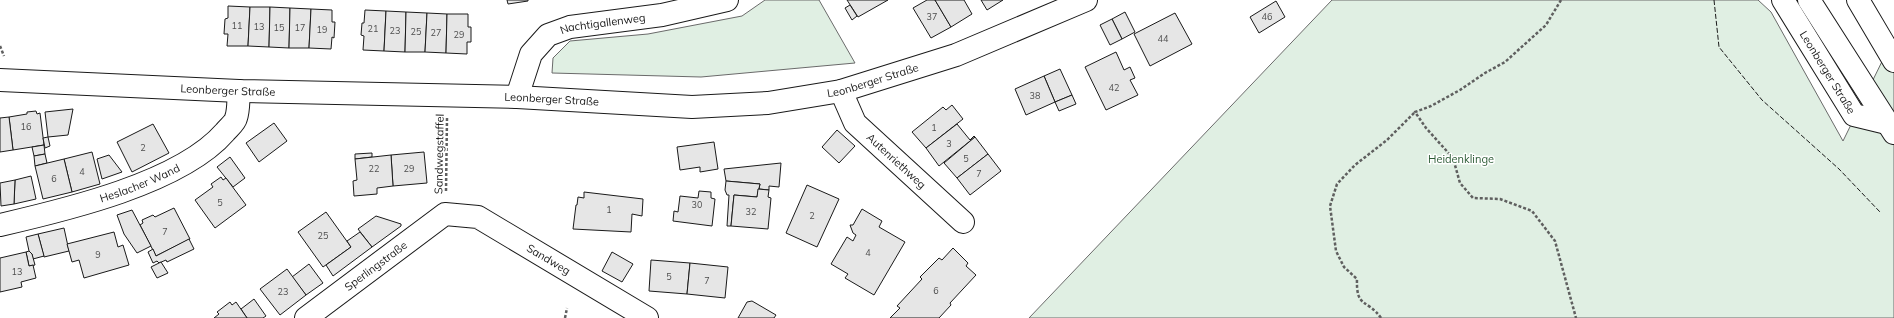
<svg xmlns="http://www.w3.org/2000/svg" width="1894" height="318" font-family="Mulish,sans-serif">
	<rect width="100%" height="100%" fill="#fff"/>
	<g fill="#e0efe3" stroke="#6a6a6a">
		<path d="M765,0h54l36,63 -154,14 -149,-4 1,-15 17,-17 78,-7 94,-18z"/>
		<path d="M1332,0h426l13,12 72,129 51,-104v281h-865z"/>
	</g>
	<g fill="#e6e6e6" stroke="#1a1a1a">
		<path d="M507,0h21v1l-20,3z"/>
		<path d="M847,0h41l-30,17z"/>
		<path d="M927,0h8l16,27 -20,11 -18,-30z"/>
		<path d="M935,0h29l8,14 -21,13z"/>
		<path d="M981,0h22l-16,10z"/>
		<path d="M1276,1l9,16 -26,16 -9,-16z"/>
		<path d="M850,5l7,11 -5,4 -7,-12z"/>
		<path d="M228,6l22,1 -2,39h-21l1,-12h-4l1,-15 3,-1z"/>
		<path d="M250,7h20l-1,40 -21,-1z"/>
		<path d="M270,7l20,1 -1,40 -20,-1z"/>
		<path d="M290,8l21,1 -2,39h-20z"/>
		<path d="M311,9l21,1v12h3l-1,16 -2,-1 -1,12 -22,-1z"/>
		<path d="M365,10l21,1 -2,40 -21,-1 1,-14 -3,-1 1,-12h2z"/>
		<path d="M386,11l20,1 -1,40 -21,-1z"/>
		<path d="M406,12l21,1 -2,39h-20z"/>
		<path d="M1125,12l10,20 -13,7 -10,-20z"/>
		<path d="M427,13l20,1 -1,39 -21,-1z"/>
		<path d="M1175,13l17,31 -42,22 -16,-32z"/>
		<path d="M447,14h21v13h3v15h-4v12l-21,-1z"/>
		<path d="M1112,19l10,20 -12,6 -10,-20z"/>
		<path d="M1116,52l8,18 6,-3 5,11 -5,2 8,15 -32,15 -21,-43z"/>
		<path d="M1060,69l12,26 -17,7 -11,-26z"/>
		<path d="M1044,76l11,26 -29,13 -11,-26z"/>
		<path d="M1072,95l4,9 -17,7 -4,-9z"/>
		<path d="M952,105l11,14 -37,29 -14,-16 31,-25 3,3z"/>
		<path d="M73,109l-5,26 -20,2 -3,-25z"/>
		<path d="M36,111l1,3 3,-1 4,32 -31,5 -4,-33 18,-3v-2z"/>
		<path d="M9,117l4,33 -13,2v-34z"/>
		<path d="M274,123l13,18 -28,21 -13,-19z"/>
		<path d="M153,124l16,29 -37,19 -15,-30z"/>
		<path d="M957,124l13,16 4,-4 1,1 -36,29 -13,-18z"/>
		<path d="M837,130l18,16 -16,17 -17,-16z"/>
		<path d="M48,137l2,9 -5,2 -2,-10z"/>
		<path d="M975,137l13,17 -31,24 -13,-15z"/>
		<path d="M714,142l4,27 -18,3v-5l-20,3 -3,-23z"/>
		<path d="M44,145l1,9 -11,2 -2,-9z"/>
		<path d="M92,152l8,32 -28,8 -8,-33z"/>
		<path d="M424,152l3,31 -34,3 -2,-31z"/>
		<path d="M372,153v4l-17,2v-5z"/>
		<path d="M45,154l2,9 -12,3 -1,-10z"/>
		<path d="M988,154l13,17 -31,24 -13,-17z"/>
		<path d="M109,155l13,17 -20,7 -5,-20z"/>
		<path d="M391,155l2,31 -16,2v6l-23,2 -1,-15 4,-1 -2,-21z"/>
		<path d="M230,157l15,21 -12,9 -16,-20z"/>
		<path d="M64,159l8,33 -29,7 -8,-33z"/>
		<path d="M781,163l-2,24 -10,-1v4l-10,-1 1,-5 -34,-3 -2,-12z"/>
		<path d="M31,176l5,23 -22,5 1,-24z"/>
		<path d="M221,177l2,3 3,-2 20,27 -31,23 -20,-28 18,-13 -2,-3z"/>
		<path d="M15,180l-1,24 -13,2 -1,-23z"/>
		<path d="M726,181l34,3 -3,13 -23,-2 -3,31h-4l2,-31h-2l-2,-5z"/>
		<path d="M807,185l32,14 -22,48 -31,-14z"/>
		<path d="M758,189l11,1 -1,7 3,1 -3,31 -37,-3 3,-31 23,2z"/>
		<path d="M699,191l12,1v6l4,1 -3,27 -39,-5 1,-10 4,1 2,-16 18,2z"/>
		<path d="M584,192l59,7 -1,17 -10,-2 -1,18 -58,-3 3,-24h1l1,-8 6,1z"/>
		<path d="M174,208l16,31 -34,17 -16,-31 3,-2 -1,-3 11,-5 2,2z"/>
		<path d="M862,209l20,12 -3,6 26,15 -31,53 -29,-17 3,-4 -17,-10 16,-27 6,4 3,-6 -3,-2 -3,-8h3z"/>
		<path d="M132,210l19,36 -14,7 -13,-19 -7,-19z"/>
		<path d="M326,212l25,35 -28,20 -25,-35z"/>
		<path d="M376,216l25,8v2l-29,21 -14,-18z"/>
		<path d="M64,228l5,23 -25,6 -6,-23z"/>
		<path d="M114,232l4,15 5,-2 6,20 -45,13 -5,-18 -7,2 -5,-18z"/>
		<path d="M360,232l12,15 -39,29 -7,-11 25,-18 -4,-6z"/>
		<path d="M38,234l6,22 -11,3 -1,-5 -3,-3 -3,-14z"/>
		<path d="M189,239l5,10 -27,13 -1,-2 -7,3 -2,-2 -4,2 -5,-11 5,-3 3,7z"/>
		<path d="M953,248l15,15 -2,3 10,9 -26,28 1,2 -12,13h-49l10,-10 -3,-2 25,-27 -2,-2 19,-19 3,2z"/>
		<path d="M29,251l3,3 3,11 -6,1 -3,-14z"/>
		<path d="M26,252l3,14 4,-1 3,13 -15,4 1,5 -22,5v-34z"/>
		<path d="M612,252l21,12 -11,18 -20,-11z"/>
		<path d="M651,260l39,3 -3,31 -38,-3z"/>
		<path d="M161,262l7,11 -11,5 -6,-11z"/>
		<path d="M690,263l38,4 -3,31 -38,-4z"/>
		<path d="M309,264l14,19 -17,12 -14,-18z"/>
		<path d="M287,269l19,26 -26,20 -20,-26z"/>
		<path d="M254,299l12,17 -3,2h-16l-6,-9z"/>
		<path d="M752,301l24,14 -2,3h-36l9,-16z"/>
		<path d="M230,302l2,3 4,-3 11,16h-33l5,-4 -2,-2z"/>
	</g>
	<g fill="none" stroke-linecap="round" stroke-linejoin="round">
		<defs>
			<g id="minor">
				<path id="s1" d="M1783,0l71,115 33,8"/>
				<path id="s2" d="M0,80l239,11 278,6 175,10 76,-4 73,-12 115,-36 130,-55"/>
				<path id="s3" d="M841,91l14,32 108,99"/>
				<path id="s4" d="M517,97l14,-43 17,-19 22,-8 92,-12 65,-15"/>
				<path id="s5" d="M0,225c65,-15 181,-42 225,-93 3,-4 10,-9 11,-14 3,-8 2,-19 3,-27"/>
				<path id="s6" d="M306,318l139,-104 33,3 169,101"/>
			</g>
			<g id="highway">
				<path d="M1809,0l85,133"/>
				<path d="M1858,0l36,61"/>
			</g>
		</defs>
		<use href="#minor" stroke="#1a1a1a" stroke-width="24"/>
		<use href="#highway" stroke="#1a1a1a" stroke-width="24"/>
		<g stroke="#5f5f5f" stroke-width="2.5" stroke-dasharray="3 2" stroke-linecap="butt">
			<path d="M1561,0l-15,25 -41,37 -20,11 -25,17 -29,16 -16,6 11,16 27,30 7,25 13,15 27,1 32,12 23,30 21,77"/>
			<path d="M0,46l4,10"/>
			<path d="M446,191l1,-73"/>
			<path d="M565,318l2,-10"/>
			<path d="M1381,318c-14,-20 -25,-9 -24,-39l-13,-12 -8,-16 -6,-45 7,-22 18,-19 32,-25 28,-28"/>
		</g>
		<use href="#minor" stroke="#fff" stroke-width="22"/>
		<use href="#highway" stroke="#fff" stroke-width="22"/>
		<path stroke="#1a1a1a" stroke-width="1" stroke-dasharray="5 2" stroke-linecap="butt" d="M1714,0l5,47 43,53 77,69 41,43"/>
	</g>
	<g text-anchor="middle" stroke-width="3" stroke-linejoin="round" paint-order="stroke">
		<g font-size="9" fill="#4d4d4d">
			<text x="932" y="20">37</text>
			<text x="1267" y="20">46</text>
			<text x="237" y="29">11</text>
			<text x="259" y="30">13</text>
			<text x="279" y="31">15</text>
			<text x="300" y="31">17</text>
			<text x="373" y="32">21</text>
			<text x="322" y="33">19</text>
			<text x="395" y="34">23</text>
			<text x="416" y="35">25</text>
			<text x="436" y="36">27</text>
			<text x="459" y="38">29</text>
			<text x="1163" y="42">44</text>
			<text x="1114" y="91">42</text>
			<text x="1035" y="99">38</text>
			<text x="26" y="130">16</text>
			<text x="934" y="131">1</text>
			<text x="949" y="147">3</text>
			<text x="143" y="151">2</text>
			<text x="966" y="162">5</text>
			<text x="374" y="172">22</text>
			<text x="409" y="172">29</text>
			<text x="82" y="175">4</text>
			<text x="979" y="177">7</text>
			<text x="54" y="182">6</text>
			<text x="220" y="206">5</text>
			<text x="697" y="208">30</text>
			<text x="609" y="213">1</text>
			<text x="751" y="215">32</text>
			<text x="812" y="219">2</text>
			<text x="165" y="235">7</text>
			<text x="323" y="239">25</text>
			<text x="868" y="256">4</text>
			<text x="98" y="258">9</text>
			<text x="17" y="275">13</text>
			<text x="669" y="280">5</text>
			<text x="707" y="284">7</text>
			<text x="936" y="294">6</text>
			<text x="283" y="295">23</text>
		</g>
		<g font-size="11" fill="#1a1a1a" stroke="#fff">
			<text dy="4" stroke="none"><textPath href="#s4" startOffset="127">Nachtigallenweg</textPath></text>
			<text dy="4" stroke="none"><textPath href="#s1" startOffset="85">Leonberger Straße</textPath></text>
			<text dy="4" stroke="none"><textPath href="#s2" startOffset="876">Leonberger Straße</textPath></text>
			<text dy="4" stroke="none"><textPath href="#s2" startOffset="228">Leonberger Straße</textPath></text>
			<text dy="4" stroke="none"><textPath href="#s2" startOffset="552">Leonberger Straße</textPath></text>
			<text transform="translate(439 154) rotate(-89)" y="4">Sandwegstaffel</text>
			<text dy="4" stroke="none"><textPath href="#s3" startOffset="91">Autenriethweg</textPath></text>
			<text dy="4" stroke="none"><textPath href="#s5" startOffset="146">Heslacher Wand</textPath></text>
			<text dy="4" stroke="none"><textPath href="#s6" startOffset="289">Sandweg</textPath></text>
			<text dy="4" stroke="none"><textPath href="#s6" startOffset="87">Sperlingstraße</textPath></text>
		</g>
		<g font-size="11" fill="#2b5a34" stroke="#fff">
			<text x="1461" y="163">Heidenklinge</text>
		</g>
	</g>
</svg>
